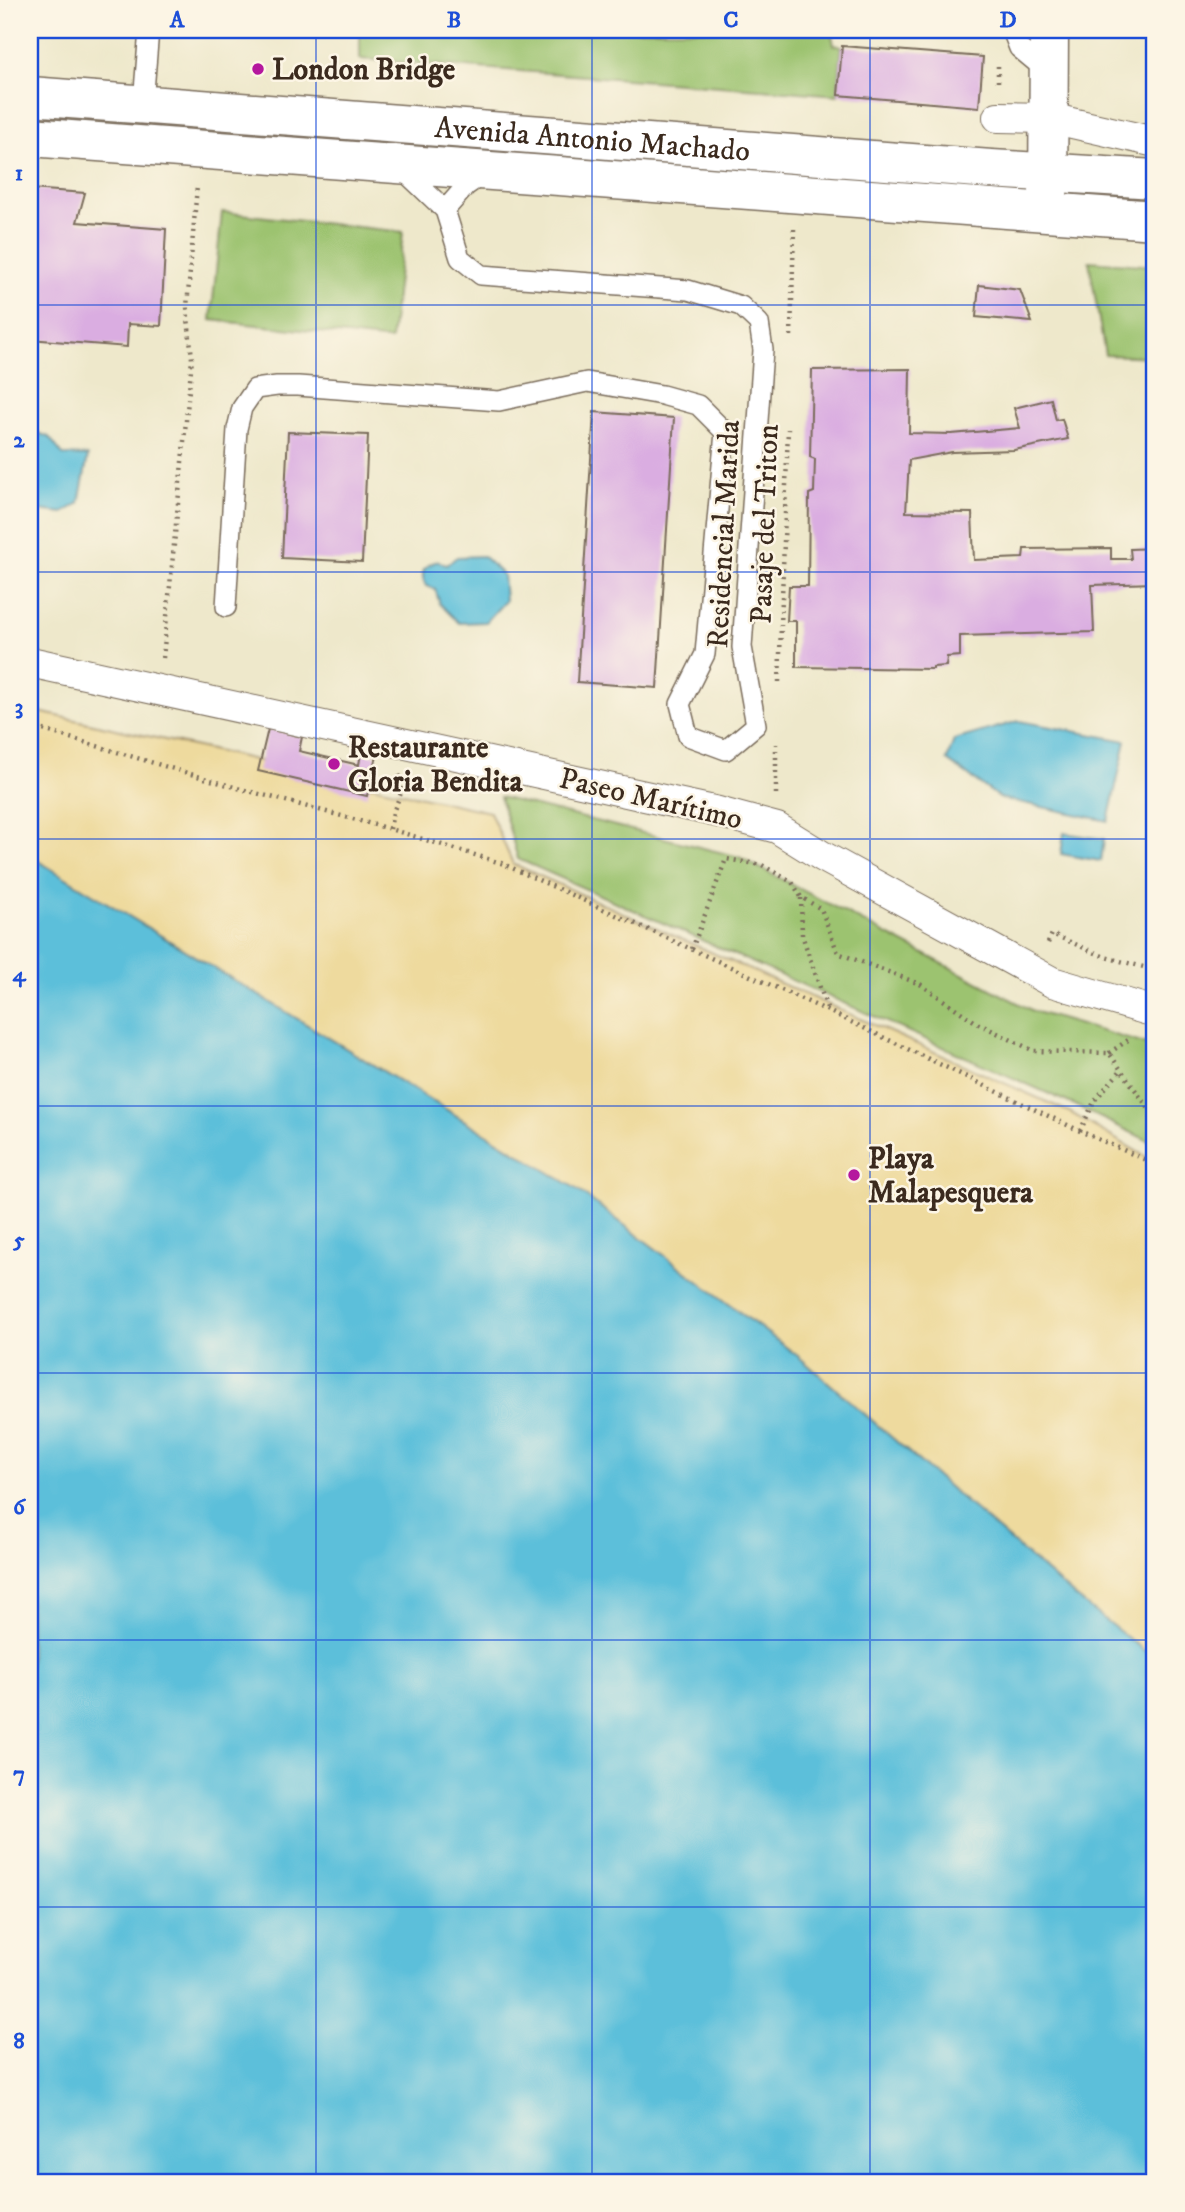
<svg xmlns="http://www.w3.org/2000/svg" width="1185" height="2212" font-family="'IM FELL DW Pica',serif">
	<rect width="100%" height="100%" fill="#fcf5e5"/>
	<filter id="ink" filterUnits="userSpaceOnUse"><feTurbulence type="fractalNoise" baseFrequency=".0143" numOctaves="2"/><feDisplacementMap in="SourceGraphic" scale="14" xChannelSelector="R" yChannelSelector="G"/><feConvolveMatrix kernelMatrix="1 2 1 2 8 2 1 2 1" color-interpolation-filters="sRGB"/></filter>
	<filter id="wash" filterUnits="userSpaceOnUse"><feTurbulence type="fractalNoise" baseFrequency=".00686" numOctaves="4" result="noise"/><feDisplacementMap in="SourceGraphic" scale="28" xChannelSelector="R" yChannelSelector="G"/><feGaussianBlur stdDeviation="1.57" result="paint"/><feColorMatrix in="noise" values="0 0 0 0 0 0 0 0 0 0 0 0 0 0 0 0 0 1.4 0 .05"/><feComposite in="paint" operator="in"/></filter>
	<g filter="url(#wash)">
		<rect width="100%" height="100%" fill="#eee8cb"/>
		<g fill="#9cc36f" stroke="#6c7646" stroke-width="2">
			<path d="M360,30h198l5,6 12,-2 1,-4h255l3,15 8,1 -4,49 -478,-36z"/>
			<path d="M222,212l181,20 -12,108 -180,-20z"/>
			<path d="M1089,261l66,5v91l-50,-2z"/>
			<path d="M500,797l239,60 294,154 122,36v97l-83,-40 -554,-245z"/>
		</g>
		<path fill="#eeda9e" stroke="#94825e" stroke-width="2" d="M30,710l460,102 23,52 556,248 86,50v497l-81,-63 -275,-239 -224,-169 -545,-332z"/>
		<g fill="#5bbfda" stroke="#4b747c" stroke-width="2">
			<path d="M30,430l19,7 14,18 25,1 -9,47 -16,10 -33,-4z"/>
			<path d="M483,556l20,19 2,26 -19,21 -27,1 -19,-19 -5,-15 -9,-3c-7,-14 -2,-21 12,-25l8,4 11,-8z"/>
			<path d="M1019,721l107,20 -18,80 -108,-23 -53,-38 7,-20z"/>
			<path d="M1064,833l40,6 -3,22 -40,-7z"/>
			<path d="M30,856l545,332 224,169 275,239 81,63v523h-1125z"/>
		</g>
		<g id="blocks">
			<g fill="#daade1">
				<path d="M842,46l141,11 -4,50 -141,-12z"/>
				<path d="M30,189l55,4 -8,29 89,7 -5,97 -33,-2 -1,23 -97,-8z"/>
				<path d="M979,285l41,5 12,32 -56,-5z"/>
				<path d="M910,369l-1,64 42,1 69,-6 -6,-20 37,-9 5,21 6,-1 6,20 -54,11 -62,2 -43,8 -3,52 66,1 2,47 49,-2 1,-9 87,-1v11h20l-1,-10 25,-1v35l-63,2 2,47 -134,4v20l-13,1 -1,9 -13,1v2l-137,-2v-46h-9l2,-35h19l1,-92 5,-2 1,-33 -5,-2 2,-87z"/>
				<path d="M594,412l80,6 -17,270 -80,-6z"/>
				<path d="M288,432l80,3 -6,127 -80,-4z"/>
				<path d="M268,729l34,8 -3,14 60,14 2,-12 16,3 -10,40 -109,-25z"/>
			</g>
		</g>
	</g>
	<g filter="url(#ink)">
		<use href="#blocks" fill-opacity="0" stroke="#7a6c5b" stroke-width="2"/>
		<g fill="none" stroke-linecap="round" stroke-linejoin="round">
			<defs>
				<g id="service">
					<path d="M1012,30l7,18 30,25"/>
					<path d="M143,103l6,-73"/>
					<path d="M445,210l21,-24 19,-13"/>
					<path d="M226,607l11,-178 5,-21 13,-19 22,-3h21l201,15 88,-19 75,13 36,10 27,27 -20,222 -25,50 8,32 38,14 30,-25 -14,-78 21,-297 -4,-27 -18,-17 -53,-16 -207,-15 -21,-17 -15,-48 -43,-41"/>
				</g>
				<g id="pedestrian">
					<path d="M998,117l52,1 105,24"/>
					<path d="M30,662l688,150 59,16 45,28 230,126 103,30"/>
				</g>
				<path id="minor" d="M1048,206l1,-176"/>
				<g id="primary">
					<path id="s1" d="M30,96l961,73 164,10"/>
					<path d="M30,137l1125,83"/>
				</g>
			</defs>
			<use href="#service" stroke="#7a6c5b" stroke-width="22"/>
			<use href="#pedestrian" stroke="#7a6c5b" stroke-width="32"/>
			<use href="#minor" stroke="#7a6c5b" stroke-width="41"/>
			<use href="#primary" stroke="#7a6c5b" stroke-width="41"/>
			<g stroke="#7a6c5b" stroke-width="4.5" stroke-dasharray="2 5" stroke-linecap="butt">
				<path d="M998,66v19"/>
				<path d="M791,336l3,-107"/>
				<path d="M163,658l29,-299 -5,-52 10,-121"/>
				<path d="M779,682l9,-253"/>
				<path d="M30,726l211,63 149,40 111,34 327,148 252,120 75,33"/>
				<path d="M776,794v-50"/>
				<path d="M390,829l3,-17 11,-26 -5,-11"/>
				<path d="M801,898l1,37 26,76"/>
				<path d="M1048,943l4,-9 53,23 50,13"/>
				<path d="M692,949l34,-90 36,6 30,17 9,15 20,12 17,44 82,31 57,39 57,28 75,2 40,56 6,4"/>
				<path d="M1109,1053l22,-15"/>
				<path d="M1080,1131l15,-31 26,-30"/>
			</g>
			<use href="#service" stroke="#fff" stroke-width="19"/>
			<use href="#pedestrian" stroke="#fff" stroke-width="30"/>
			<use href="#minor" stroke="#fff" stroke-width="38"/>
			<use href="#primary" stroke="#fff" stroke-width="38"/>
		</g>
	</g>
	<path fill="none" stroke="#1d4ed8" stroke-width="2" stroke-opacity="0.55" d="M316,30v2152M592,30v2152M870,30v2152M30,305h1125M30,572h1125M30,839h1125M30,1106h1125M30,1373h1125M30,1640h1125M30,1907h1125"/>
	<g fill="#b5179e" stroke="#fcf5e5" stroke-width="2.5">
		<circle cx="258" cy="69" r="7"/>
		<circle cx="334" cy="764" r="7"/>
		<circle cx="854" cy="1175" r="7"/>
	</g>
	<g text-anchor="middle" stroke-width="5" stroke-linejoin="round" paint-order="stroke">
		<g font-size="30" font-weight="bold" fill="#3b2a1e" stroke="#fcf5e5" text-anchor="start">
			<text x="272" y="79">London Bridge</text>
			<text x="348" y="757">Restaurante<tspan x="348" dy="34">Gloria Bendita</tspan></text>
			<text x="868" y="1168">Playa<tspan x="868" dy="34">Malapesquera</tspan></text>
		</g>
		<g font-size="30" fill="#3b2a1e" stroke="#fcf5e5">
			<text dy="10" stroke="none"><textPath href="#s1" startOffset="564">Avenida Antonio Machado</textPath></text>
			<text transform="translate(764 524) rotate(-88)" y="10">Pasaje del Triton</text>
			<text transform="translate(723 534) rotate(-87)" y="10">Residencial Marida</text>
			<text transform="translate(651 798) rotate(13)" y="10">Paseo Marítimo</text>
		</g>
	</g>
	<rect width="1185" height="2212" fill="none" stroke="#fcf5e5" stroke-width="77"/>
	<rect x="38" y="38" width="1108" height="2136" fill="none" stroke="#1d4ed8" stroke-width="2.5"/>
	<g font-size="23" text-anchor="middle" font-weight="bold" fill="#1d4ed8">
		<text x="177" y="27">A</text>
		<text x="454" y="27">B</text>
		<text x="731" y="27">C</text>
		<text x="1008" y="27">D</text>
		<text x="19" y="180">1</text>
		<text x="19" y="447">2</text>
		<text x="19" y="714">3</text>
		<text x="19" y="981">4</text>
		<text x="19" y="1247">5</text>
		<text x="19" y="1514">6</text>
		<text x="19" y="1781">7</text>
		<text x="19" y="2048">8</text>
	</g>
</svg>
